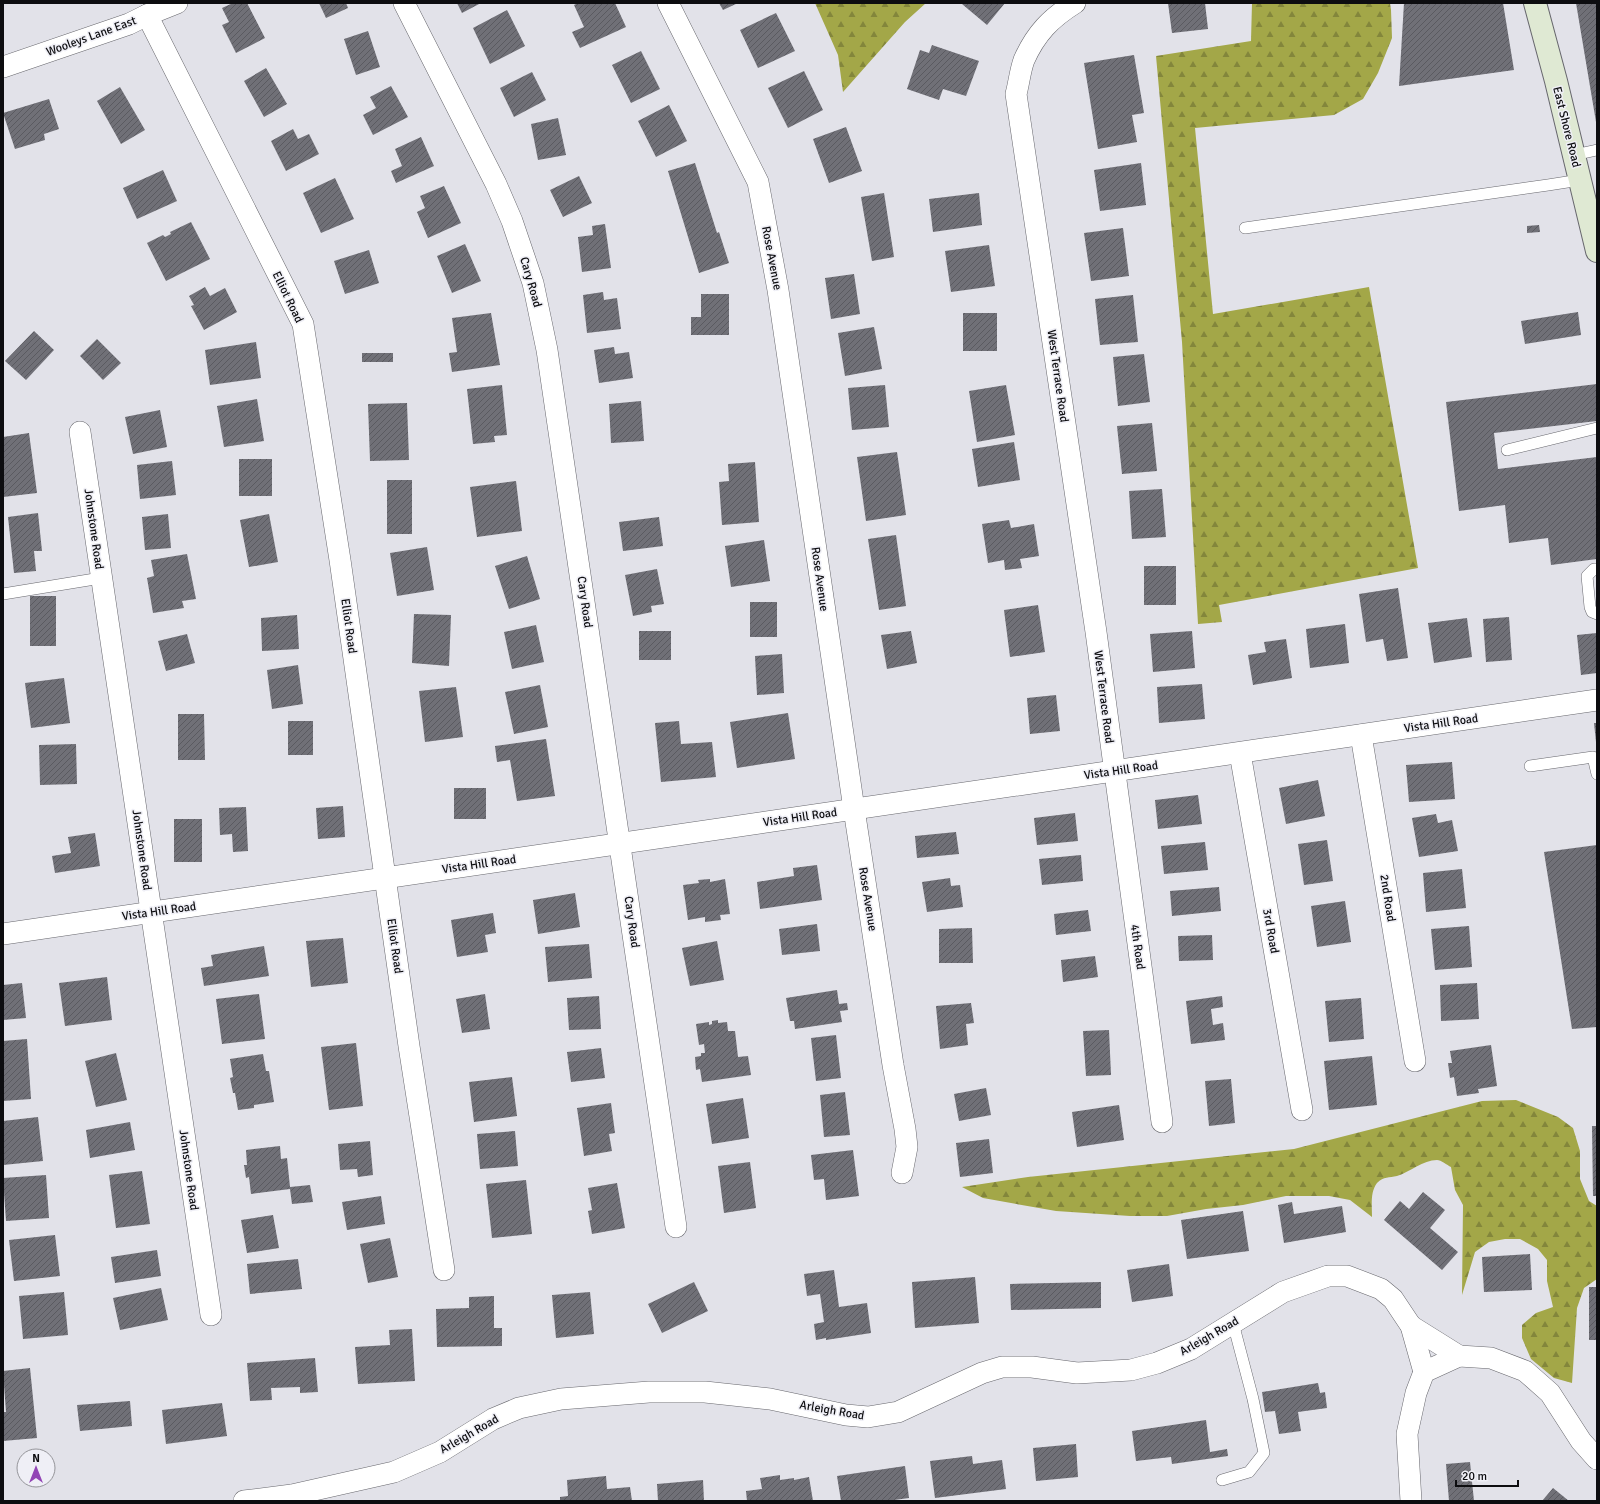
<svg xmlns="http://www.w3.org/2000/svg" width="1600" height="1504" font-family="Signika,sans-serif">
	<defs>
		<pattern id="forest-firs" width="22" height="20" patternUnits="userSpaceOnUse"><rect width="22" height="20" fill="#a3a748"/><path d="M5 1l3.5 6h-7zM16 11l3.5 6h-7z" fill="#83863b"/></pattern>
		<pattern id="building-hatch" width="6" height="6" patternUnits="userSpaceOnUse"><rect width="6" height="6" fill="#707077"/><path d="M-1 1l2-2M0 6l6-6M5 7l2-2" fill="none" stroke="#5a5a60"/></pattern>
	</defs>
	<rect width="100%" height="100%" fill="#e2e2e9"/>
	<g fill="url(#forest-firs)">
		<path d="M815,3h111l-21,19 -62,70 -5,-37z"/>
		<path d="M1252,3h138l1,7 1,28 -14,35 -15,26 -29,16 -139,13 18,186 156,-27 49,281 -199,37 3,17 -24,2 -16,-282 -26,-286 95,-15z"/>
		<path d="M1516,1100l42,17 15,11 7,23v28l9,22 8,5v73l-13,9 -7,20 -5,75 -18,-5 -23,-19 -9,-21v-13l14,-12 17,-6 -6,-26v-21l-9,-11 -18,-10h-15l-16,3 -14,10 -13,43 1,-90 -8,-15 -4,-23c-4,-2 -10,-7 -14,-7 -14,0 -27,12 -40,16 -8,2 -13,0 -20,7 -7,9 -5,23 -5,34l-22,-17 -21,-4h-43l-43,9 -37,4 -39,7h-37l-74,-5 -73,-13 -21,-11 66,-10 266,-28 188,-48z"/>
	</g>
	<g fill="url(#building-hatch)">
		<path d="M233,3h14l18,35 -29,15 -14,-28 7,-3 -7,-14z"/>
		<path d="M319,3h27l2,5 -22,10z"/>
		<path d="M457,3h24l-19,10z"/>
		<path d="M578,3h37l11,24 -46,21 -8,-16 12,-5 -10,-22z"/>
		<path d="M719,3h19l-15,7z"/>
		<path d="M963,3h42l-18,22 -25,-21z"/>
		<path d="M1168,3h37l3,26 -36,4z"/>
		<path d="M1404,3h99l11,67 -115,16z"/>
		<path d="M1576,3h21v119h-1z"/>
		<path d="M507,10l18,36 -35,18 -17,-36z"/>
		<path d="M776,13l19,38 -37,17 -18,-38z"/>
		<path d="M368,31l12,36 -24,8 -12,-36z"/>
		<path d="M932,45l47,16 -13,35 -23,-7 -4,11 -32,-11 13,-39 9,3z"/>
		<path d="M641,51l19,38 -29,14 -19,-38z"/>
		<path d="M1134,55l10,58 -12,2 5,27 -39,7 -14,-86z"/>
		<path d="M266,68l21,36 -23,13 -20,-36z"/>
		<path d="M804,71l19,39 -35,18 -20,-40z"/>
		<path d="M532,72l14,28 -32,17 -14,-29z"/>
		<path d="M391,86l17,31 -35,18 -10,-20 13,-7 -6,-11z"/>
		<path d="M120,87l25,43 -24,14 -24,-43z"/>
		<path d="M49,99l10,30 -15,5 1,6 -30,9 -12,-36z"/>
		<path d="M669,105l18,36 -31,16 -18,-36z"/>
		<path d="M558,118l8,37 -28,5 -7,-36z"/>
		<path d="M846,127l16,44 -33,12 -16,-44z"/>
		<path d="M293,129l5,10 11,-5 10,20 -33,17 -15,-30z"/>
		<path d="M421,137l13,29 -38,17 -5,-12 11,-5 -7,-17z"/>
		<path d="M695,163l22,70 2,-1 10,31 -30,10 -31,-102z"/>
		<path d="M1141,163l5,42 -46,6 -6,-41z"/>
		<path d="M163,170l14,31 -40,18 -14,-31z"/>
		<path d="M579,176l13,27 -29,14 -13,-27z"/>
		<path d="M335,178l19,41 -33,14 -18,-40z"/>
		<path d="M444,186l17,37 -33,15 -11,-26 8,-4 -5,-12z"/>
		<path d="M884,193l10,64 -22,4 -11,-64z"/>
		<path d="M979,193l3,32 -49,7 -4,-33z"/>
		<path d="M191,222l19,37 -44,22 -19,-38 16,-8 2,2 6,-3 -1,-2z"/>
		<path d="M605,224l6,44 -29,4 -4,-35 15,-2 -1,-9z"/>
		<path d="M1539,225l1,7 -13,1v-7z"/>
		<path d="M1123,228l6,48 -38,5 -7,-48z"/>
		<path d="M465,244l16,37 -29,12 -15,-37z"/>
		<path d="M989,245l6,41 -44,6 -6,-41z"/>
		<path d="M369,250l10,33 -34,11 -11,-33z"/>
		<path d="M854,274l6,40 -29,5 -6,-41z"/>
		<path d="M205,287l5,9 15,-8 12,24 -33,18 -13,-24 3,-1 -5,-9z"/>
		<path d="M603,292l1,8 13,-2 4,31 -34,4 -4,-38z"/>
		<path d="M701,294h28v41h-38v-18h10z"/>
		<path d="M1133,295l5,47 -38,3 -5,-46z"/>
		<path d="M1578,312l3,23 -56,9 -4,-23z"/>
		<path d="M491,313l9,52 -48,7 -3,-19 8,-1 -5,-34z"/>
		<rect x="963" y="313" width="34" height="38"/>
		<path d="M874,327l8,42 -37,7 -7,-43z"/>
		<path d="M34,331l20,19 -28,30 -21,-19z"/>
		<path d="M97,339l24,24 -18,17 -23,-24z"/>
		<path d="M256,342l5,36 -51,7 -5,-35z"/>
		<path d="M614,347l1,7 14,-2 4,26 -34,5 -5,-33z"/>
		<rect x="362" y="353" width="31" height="9"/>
		<path d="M1144,354l6,48 -32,4 -5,-49z"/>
		<path d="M1597,384v37l-103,12 4,36 99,-12v102l-46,6 -3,-27 -39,5 -4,-38 -46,6 -13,-109z"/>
		<path d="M502,385l5,50 -13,1 1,6 -22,2 -6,-55z"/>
		<path d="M885,385l4,42 -37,3 -4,-42z"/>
		<path d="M1006,385l9,50 -38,7 -8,-51z"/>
		<path d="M257,399l7,42 -40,6 -7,-41z"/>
		<path d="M641,401l3,40 -33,2 -2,-39z"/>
		<path d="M407,403l2,57 -39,1 -2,-57z"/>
		<path d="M160,410l7,37 -34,7 -8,-37z"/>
		<path d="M1152,423l5,48 -35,3 -5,-48z"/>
		<path d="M29,433l8,60 -34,4v-60z"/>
		<path d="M1014,442l6,38 -42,7 -6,-38z"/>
		<path d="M897,452l9,63 -40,6 -9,-64z"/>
		<rect x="239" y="459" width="33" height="37"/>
		<path d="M172,461l4,34 -36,4 -3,-34z"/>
		<path d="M755,462l4,60 -37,3 -3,-43 10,-1 -1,-17z"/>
		<rect x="387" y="480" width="25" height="54"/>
		<path d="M516,481l6,50 -45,6 -7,-50z"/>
		<path d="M1162,489l4,48 -34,2 -3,-48z"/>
		<path d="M38,513l4,38h-8l2,20 -22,2 -6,-56z"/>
		<path d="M168,514l3,34 -26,2 -3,-33z"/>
		<path d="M269,514l9,48 -29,5 -9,-47z"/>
		<path d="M659,517l4,29 -40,5 -4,-29z"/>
		<path d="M1009,520l2,8 23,-4 5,32 -19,3 2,9 -17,2 -1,-10 -16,3 -6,-39z"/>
		<path d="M896,535l10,71 -27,4 -11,-71z"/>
		<path d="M764,540l6,41 -39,6 -6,-41z"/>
		<path d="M427,547l7,43 -37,6 -7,-43z"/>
		<path d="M187,554l9,45 -14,2 2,7 -31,5 -6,-35 7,-2 -3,-16z"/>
		<path d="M527,556l13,43 -31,10 -14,-43z"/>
		<rect x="1144" y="566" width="32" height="39"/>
		<path d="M657,569l7,35 -13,2 1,6 -19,4 -8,-41z"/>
		<path d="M1398,588l10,70 -21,3 -4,-22 -17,3 -7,-48z"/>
		<rect x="30" y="596" width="26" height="50"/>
		<rect x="750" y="602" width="27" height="35"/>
		<path d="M1038,605l7,47 -35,5 -6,-47z"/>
		<path d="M414,614l37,1 -2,51 -37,-3z"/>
		<path d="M297,615l2,34 -37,2 -1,-33z"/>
		<path d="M1509,617l3,43 -26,2 -3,-43z"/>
		<path d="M1467,618l5,39 -38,6 -6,-40z"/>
		<path d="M1345,624l4,39 -39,5 -4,-39z"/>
		<path d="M536,625l8,37 -32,7 -8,-37z"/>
		<rect x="639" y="631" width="32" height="29"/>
		<path d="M911,631l6,32 -30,6 -6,-34z"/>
		<path d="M1192,631l3,37 -42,4 -3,-38z"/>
		<path d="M1597,633v40l-16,2 -4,-40z"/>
		<path d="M187,634l8,29 -29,8 -8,-30z"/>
		<path d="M1286,639l6,39 -39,7 -5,-30 18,-3 -2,-10z"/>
		<path d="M782,654l2,39 -27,2 -2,-39z"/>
		<path d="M298,665l5,39 -31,5 -5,-39z"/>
		<path d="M64,678l6,45 -39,5 -6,-45z"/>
		<path d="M1202,684l3,35 -46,4 -2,-36z"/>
		<path d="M540,685l8,42 -34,7 -9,-42z"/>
		<path d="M456,687l7,50 -38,5 -6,-51z"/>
		<path d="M1056,695l4,36 -30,3 -3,-36z"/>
		<path d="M788,713l7,46 -58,9 -7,-46z"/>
		<path d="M178,714h26l1,46h-27z"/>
		<rect x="288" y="721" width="25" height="34"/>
		<path d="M679,721l2,23 31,-2 4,35 -55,5 -6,-59z"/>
		<path d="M1594,723h3v19h-1z"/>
		<path d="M546,739l9,57 -38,5 -7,-41 -13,2 -2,-16z"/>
		<path d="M76,744l1,40 -37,1 -1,-40z"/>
		<path d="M1452,762l3,37 -46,3 -3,-37z"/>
		<path d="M1318,780l7,36 -39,8 -7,-36z"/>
		<rect x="454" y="788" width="32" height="31"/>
		<path d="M1198,795l4,29 -44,5 -3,-29z"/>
		<path d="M343,806l2,31 -27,2 -2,-31z"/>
		<path d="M246,807l2,44 -15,1 -1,-18 -12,1 -1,-27z"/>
		<path d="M1075,813l3,28 -41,4 -3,-27z"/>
		<path d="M1436,814l2,9 14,-3 6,31 -39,6 -7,-39z"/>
		<rect x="174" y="819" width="28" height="43"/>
		<path d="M956,832l3,22 -42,4 -2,-22z"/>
		<path d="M95,833l5,33 -45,7 -3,-17 19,-3 -3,-16z"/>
		<path d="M1327,840l6,41 -29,4 -6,-41z"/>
		<path d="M1205,842l3,28 -44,4 -3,-28z"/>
		<path d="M1597,845v182l-25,2 -28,-177z"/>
		<path d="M1081,855l2,26 -41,4 -3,-26z"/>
		<path d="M817,865l5,35 -62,9 -3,-27 37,-6 -1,-8z"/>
		<path d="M1462,869l4,39 -40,4 -3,-39z"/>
		<path d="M950,878l1,8 9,-1 3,22 -36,5 -5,-30z"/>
		<path d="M710,879v3l15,-3 5,35 -10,1 1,5 -16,2v-5l-17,3 -5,-35 16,-2 -1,-3z"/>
		<path d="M1219,887l2,24 -49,5 -2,-25z"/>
		<path d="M575,893l5,34 -42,7 -5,-34z"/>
		<path d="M1345,901l6,41 -34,5 -6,-41z"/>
		<path d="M1088,910l3,21 -35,4 -2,-21z"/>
		<path d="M493,913l3,20 -11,2 3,17 -31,5 -6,-37z"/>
		<path d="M817,924l3,27 -38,4 -3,-26z"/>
		<path d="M1469,926l3,41 -37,3 -4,-41z"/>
		<path d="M972,928l1,35h-34v-34z"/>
		<path d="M1212,935l1,25 -34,1 -1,-25z"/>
		<path d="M343,938l5,45 -37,4 -5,-46z"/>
		<path d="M717,941l7,39 -34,6 -8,-38z"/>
		<path d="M589,944l3,34 -44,4 -3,-35z"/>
		<path d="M264,946l5,30 -65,10 -3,-18 12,-2 -2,-11z"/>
		<path d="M1095,956l3,21 -35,5 -2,-22z"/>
		<path d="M107,977l5,43 -47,6 -6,-43z"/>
		<path d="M22,983l4,35 -23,2v-35z"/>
		<path d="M1477,983l2,36 -38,2 -1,-36z"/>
		<path d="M837,990l2,14 8,-1 1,7 -8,1 2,11 -47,7 -1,-8h-4l-4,-23z"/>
		<path d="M259,994l6,45 -43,5 -6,-45z"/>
		<path d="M485,994l5,35 -28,4 -6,-34z"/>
		<path d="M599,996l2,33 -32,1 -2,-32z"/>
		<path d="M1222,996l1,11 -12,2 2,16 10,-2 2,17 -34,4 -5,-43z"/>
		<path d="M1361,998l3,41 -35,3 -4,-41z"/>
		<path d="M971,1003l3,20 -8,1 2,21 -28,4 -4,-43z"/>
		<path d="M718,1020v3l9,-1 1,9h7l3,26 10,-1 3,19 -49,7 -2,-13 -4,1 -1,-13 6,-1v-3h4l-1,-9 -5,1 -3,-21 13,-2v3l3,-1v-3z"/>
		<path d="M1109,1030l2,45 -25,1 -3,-45z"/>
		<path d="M836,1035l5,43 -25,3 -5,-43z"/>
		<path d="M27,1039l4,60 -28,2v-60z"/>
		<path d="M356,1043l7,63 -34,4 -8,-63z"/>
		<path d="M1491,1045l6,41 -19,3 1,4 -22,3 -3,-19 -4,1 -2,-15h4l-2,-12z"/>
		<path d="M601,1048l4,30 -34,4 -4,-30z"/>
		<path d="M116,1053l11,47 -31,7 -11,-46z"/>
		<path d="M263,1054l3,17h3l5,31 -20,3v3l-16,2 -3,-17h-2l-3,-15 3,-1 -3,-18z"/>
		<path d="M1372,1056l5,49 -48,5 -5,-49z"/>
		<path d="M512,1077l5,39 -43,6 -5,-40z"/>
		<path d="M1231,1079l4,44 -26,3 -4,-45z"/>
		<path d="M986,1088l5,27 -32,6 -5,-27z"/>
		<path d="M845,1092l5,43 -26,2 -4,-42z"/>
		<path d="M743,1098l6,40 -37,6 -6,-40z"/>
		<path d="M611,1103l4,30 -6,1 3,17 -28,5 -7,-48z"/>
		<path d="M1119,1105l5,35 -47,7 -5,-35z"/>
		<path d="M38,1117l5,44 -40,4v-44z"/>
		<path d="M130,1122l5,28 -45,8 -4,-28z"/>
		<path d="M1592,1126h5v70h-4z"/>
		<path d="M515,1131l3,35 -38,3 -3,-35z"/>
		<path d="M989,1139l4,34 -33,4 -4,-34z"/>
		<path d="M370,1141l3,34 -15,2 -1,-8 -17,1 -2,-26z"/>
		<path d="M280,1146l1,13 6,-1 3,29 20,-2 3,17 -21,2 -2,-15 -39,5 -2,-17 -3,1 -2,-13h3l-1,-15z"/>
		<path d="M853,1150l6,46 -33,4 -2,-21 -10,1 -3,-25z"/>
		<path d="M750,1162l6,46 -32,5 -6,-47z"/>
		<path d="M142,1171l8,53 -34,4 -7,-53z"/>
		<path d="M46,1175l3,43 -43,3 -3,-43z"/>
		<path d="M526,1180l6,54 -40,4 -6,-54z"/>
		<path d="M617,1183l8,45 -33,6 -4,-23 4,-1 -4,-22z"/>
		<path d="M1423,1192l22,18 -15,18 28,24 -16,18 -58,-50 16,-19 9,8z"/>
		<path d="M381,1196l4,28 -38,6 -5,-28z"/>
		<path d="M1292,1202l2,12 48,-8 4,26 -62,11 -6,-38z"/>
		<path d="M1243,1211l6,40 -62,8 -6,-39z"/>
		<path d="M273,1215l6,33 -32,5 -6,-33z"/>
		<path d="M55,1235l5,41 -46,5 -5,-41z"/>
		<path d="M390,1238l8,39 -30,6 -8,-39z"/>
		<path d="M157,1250l4,26 -46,7 -4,-26z"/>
		<path d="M1530,1254l2,36 -48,2 -2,-35z"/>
		<path d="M298,1259l4,30 -52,5 -3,-30z"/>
		<path d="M1169,1264l4,32 -41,6 -5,-32z"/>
		<path d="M834,1270l5,37 28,-4 4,30 -45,7v-2l-10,2 -2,-16 10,-2 -4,-28 -13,2 -3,-22z"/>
		<path d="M975,1277l4,46 -64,5 -3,-46z"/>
		<path d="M694,1282l14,29 -46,22 -14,-29z"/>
		<path d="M1101,1282v26l-90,2 -1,-26z"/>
		<rect x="1589" y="1287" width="8" height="53"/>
		<path d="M161,1288l7,32 -48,10 -7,-32z"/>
		<path d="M64,1292l4,43 -45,4 -4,-43z"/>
		<path d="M590,1292l4,42 -38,4 -4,-43z"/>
		<path d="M494,1296v32h8v18l-65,1 -1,-38 33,-1v-11z"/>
		<path d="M412,1329l3,52 -57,3 -3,-37 35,-2 -1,-15z"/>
		<path d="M315,1358l3,34 -18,1v-6l-29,1 1,12 -22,1 -3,-38z"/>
		<path d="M30,1368l7,70 -34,3v-29h3l-3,-41z"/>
		<path d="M1318,1383l2,10 5,-1 2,16 -29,4 3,19 -22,3 -4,-23 -10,1 -3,-20z"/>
		<path d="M130,1401l2,25 -52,5 -3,-26z"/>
		<path d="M222,1403l5,33 -61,8 -4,-34z"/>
		<path d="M1206,1420l4,32 17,-3 1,7 -56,8 -1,-7 -35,4 -4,-30z"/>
		<path d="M1076,1444l2,33 -42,4 -3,-33z"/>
		<path d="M972,1456l1,8 29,-4 4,29 -71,9 -5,-37z"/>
		<path d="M1470,1462l4,39h-25l-3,-37z"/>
		<path d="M905,1466l4,32 -22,3h-46l-4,-25z"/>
		<path d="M780,1475v5l14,-2v2l15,-3 4,24h-66l-1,-10 16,-2 -2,-11z"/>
		<path d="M606,1476l1,13 23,-2 2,14h-72v-4l8,-1 -1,-16z"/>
		<path d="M703,1480l1,21h-46l-1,-17z"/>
		<path d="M1553,1488l16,13h-27z"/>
	</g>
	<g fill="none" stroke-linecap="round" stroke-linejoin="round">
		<defs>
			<g id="service">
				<path d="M1574,155l23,-5"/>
				<path d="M1245,228l303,-43 32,-5"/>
				<path d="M1507,450l90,-22"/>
				<path d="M1597,569h-3l-7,7 3,31 2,5 5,2"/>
				<path d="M3,594l98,-16"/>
				<path d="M1530,766l63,-9 4,17"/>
				<path d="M1222,1480l27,-8 15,-19 -11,-54 -20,-76"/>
			</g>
			<g id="minor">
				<path d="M404,3l92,181 16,37 21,62 14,67 129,877"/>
				<path d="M668,3l90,179 20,108 76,519 39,256 12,64 2,18 -5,26"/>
				<path d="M1075,3c-24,15 -39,30 -51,57 -4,11 -5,23 -8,34l80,538 66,490"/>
				<path d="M147,15l156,309 37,236 69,486 35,224"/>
				<path d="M3,67l126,-43 18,-9 30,-12"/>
				<path d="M80,432l131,883"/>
				<path d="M1361,735l54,326"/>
				<path d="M1240,753l62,357"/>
				<path d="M3,934l1594,-234"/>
				<path d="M1411,1326l48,30"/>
				<path d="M244,1501l48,-6 102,-23 46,-20 53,-33 26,-11 42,-9 88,-7h56l65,7 76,16 22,2 30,-5 84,-39 20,-6h30l45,6 54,-3 26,-7 34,-14 92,-57 45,-16h19l34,13 12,10 18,27 13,46"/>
				<path d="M1411,1501l-4,-67 9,-41 8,-21 35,-16 32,2 34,13 25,22 31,48 16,18"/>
			</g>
			<path id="secondary" d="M1535,3l21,78 41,170"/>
		</defs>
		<use href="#service" stroke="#67676d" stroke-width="12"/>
		<use href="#minor" stroke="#67676d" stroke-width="22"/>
		<use href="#secondary" stroke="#67676d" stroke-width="24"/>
		<use href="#service" stroke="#fff" stroke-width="11"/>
		<use href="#minor" stroke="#fff" stroke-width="21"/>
		<use href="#secondary" stroke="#dfe9d3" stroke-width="22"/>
	</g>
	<g text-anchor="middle" stroke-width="3" stroke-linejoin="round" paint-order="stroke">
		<g font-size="12" fill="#0d0d10" stroke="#efeff6">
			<text transform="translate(91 36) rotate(-20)" y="4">Wooleys Lane East</text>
			<text transform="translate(1567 127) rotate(76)" y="4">East Shore Road</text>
			<text transform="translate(772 258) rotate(79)" y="4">Rose Avenue</text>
			<text transform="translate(531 282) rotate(74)" y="4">Cary Road</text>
			<text transform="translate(288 297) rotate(64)" y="4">Elliot Road</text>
			<text transform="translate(1058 376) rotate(82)" y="4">West Terrace Road</text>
			<text transform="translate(94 529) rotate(82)" y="4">Johnstone Road</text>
			<text transform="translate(820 579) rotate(82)" y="4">Rose Avenue</text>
			<text transform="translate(585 602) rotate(82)" y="4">Cary Road</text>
			<text transform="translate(349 626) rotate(82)" y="4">Elliot Road</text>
			<text transform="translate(1104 697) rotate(83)" y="4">West Terrace Road</text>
			<text transform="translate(1441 723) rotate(-8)" y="4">Vista Hill Road</text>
			<text transform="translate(1121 770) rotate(-8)" y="4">Vista Hill Road</text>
			<text transform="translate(800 817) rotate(-8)" y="4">Vista Hill Road</text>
			<text transform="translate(142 850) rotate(82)" y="4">Johnstone Road</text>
			<text transform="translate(479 864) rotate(-8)" y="4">Vista Hill Road</text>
			<text transform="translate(1388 898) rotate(81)" y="4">2nd Road</text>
			<text transform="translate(868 899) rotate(81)" y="4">Rose Avenue</text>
			<text transform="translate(159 911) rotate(-8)" y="4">Vista Hill Road</text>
			<text transform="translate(632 922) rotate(82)" y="4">Cary Road</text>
			<text transform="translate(1271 931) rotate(80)" y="4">3rd Road</text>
			<text transform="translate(395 946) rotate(82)" y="4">Elliot Road</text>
			<text transform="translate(1138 947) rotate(82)" y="4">4th Road</text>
			<text transform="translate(189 1170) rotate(82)" y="4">Johnstone Road</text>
			<text transform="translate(1209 1336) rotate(-30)" y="4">Arleigh Road</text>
			<text transform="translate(832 1410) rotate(10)" y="4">Arleigh Road</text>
			<text transform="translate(469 1434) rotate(-30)" y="4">Arleigh Road</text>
		</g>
	</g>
	<rect width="1600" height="1504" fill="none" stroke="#0d0d10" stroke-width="8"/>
	<g transform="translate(36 1468)"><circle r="19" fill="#efeff6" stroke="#95959a"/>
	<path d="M0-3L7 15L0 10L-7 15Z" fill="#9245b5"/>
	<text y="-6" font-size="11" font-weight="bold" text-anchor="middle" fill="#0d0d10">N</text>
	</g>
	<path d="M1456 1480v6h62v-6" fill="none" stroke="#0d0d10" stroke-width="2"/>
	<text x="1462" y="1480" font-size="12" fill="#0d0d10" stroke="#efeff6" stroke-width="3" paint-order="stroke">20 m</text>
</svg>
